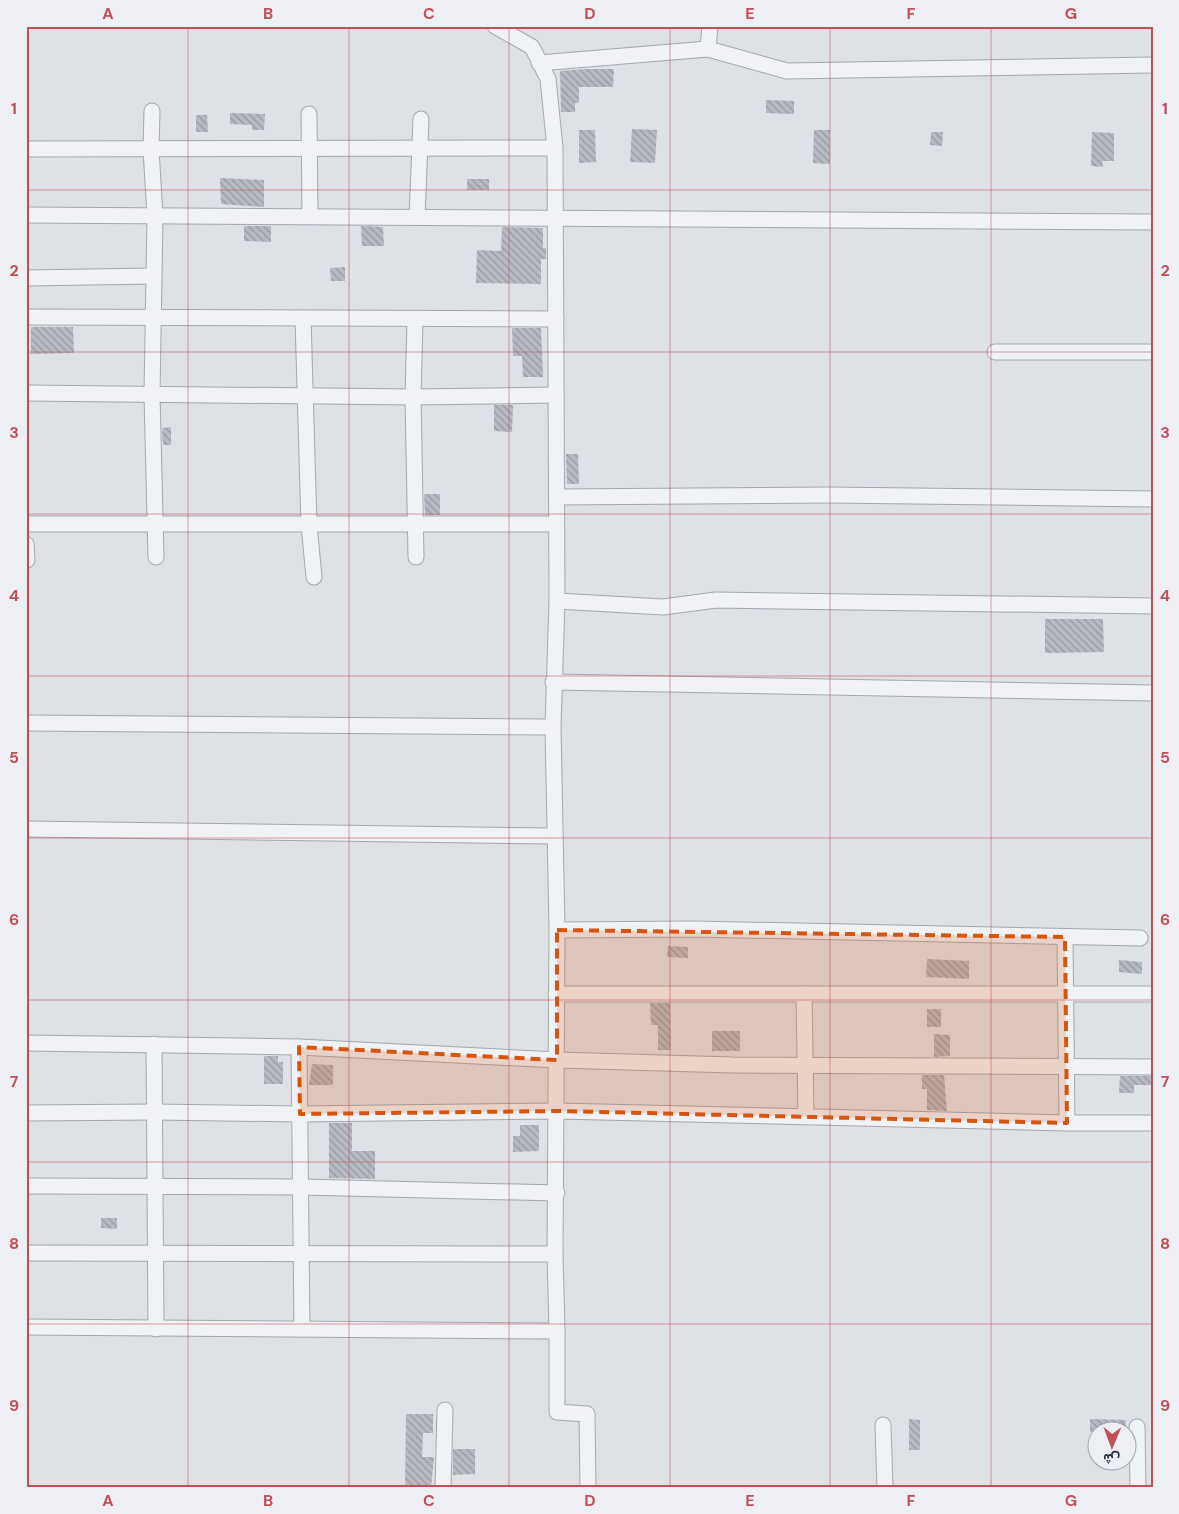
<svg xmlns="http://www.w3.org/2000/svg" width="1179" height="1514" font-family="'DM Sans',Vazirmatn,sans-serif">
	<defs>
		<pattern id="building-back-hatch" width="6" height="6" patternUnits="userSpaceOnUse" patternTransform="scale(1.25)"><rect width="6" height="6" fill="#b6bac2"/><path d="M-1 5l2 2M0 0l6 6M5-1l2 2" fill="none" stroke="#94989f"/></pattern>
	</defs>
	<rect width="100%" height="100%" fill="#dee1e6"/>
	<g fill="url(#building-back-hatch)">
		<path d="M586,69h28l-1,18h-34v16h-4v9h-14l-1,-41z"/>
		<path d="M766,100l28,1v13l-28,-1z"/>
		<path d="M230,113l35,1 -1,16h-12v-5l-22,-1z"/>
		<path d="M196,115h11l1,17h-12z"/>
		<path d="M632,129l25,1 -2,33 -25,-1z"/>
		<path d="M579,130h16l1,32 -17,1z"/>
		<path d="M814,130h16v34l-17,-1z"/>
		<path d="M931,132h12l-1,14 -12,-1z"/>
		<path d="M1092,132l22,1v28h-12l1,6 -12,-1z"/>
		<path d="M220,178l44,2v27l-43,-3z"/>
		<rect x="467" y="179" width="22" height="11"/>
		<path d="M244,226h27v16l-27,-1z"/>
		<path d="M361,226l22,1 1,19h-22z"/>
		<path d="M502,227l41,1v20h3v11h-5v25l-65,-1 1,-33 24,1z"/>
		<path d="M345,267v14h-14l-1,-13z"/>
		<path d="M31,327h42l1,26 -43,1z"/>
		<path d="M512,328h29l2,49h-20l-1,-21h-9z"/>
		<path d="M494,405h19l-1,27 -18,-1z"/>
		<path d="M171,427v18h-8l-1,-17z"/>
		<path d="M566,454h12l1,30h-12z"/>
		<path d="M424,494h16v21h-15z"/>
		<path d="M1045,619h58l1,33 -59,1z"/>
		<path d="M668,946l20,1v11l-21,-1z"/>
		<path d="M927,959l42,2v18l-43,-2z"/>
		<path d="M1119,960l23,2v12l-23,-2z"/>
		<path d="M650,1003h20l1,47h-13v-25h-7z"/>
		<rect x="927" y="1009" width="14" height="18"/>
		<rect x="712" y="1031" width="28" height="20"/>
		<path d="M934,1034l16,1v21l-16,1z"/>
		<path d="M264,1056h14v6h5v22h-19z"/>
		<path d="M312,1064l21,1v20h-24z"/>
		<path d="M922,1075h22l3,36 -20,-1v-21h-5z"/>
		<path d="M1120,1076h33v9h-19v8h-15z"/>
		<path d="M329,1123h23v28h23v28l-46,-1z"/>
		<path d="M520,1125h19v26l-26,1v-16h7z"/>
		<path d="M101,1218h16v11l-16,-1z"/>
		<path d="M406,1414h27v19h-10l-1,24h12l-3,31h-26z"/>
		<path d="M909,1419l11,1v30h-11z"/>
		<path d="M1090,1419l36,1 -1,12h-35z"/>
		<path d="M453,1449h22v25l-22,1z"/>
	</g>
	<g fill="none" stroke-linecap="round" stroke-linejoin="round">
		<defs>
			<g id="minor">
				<path d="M708,49l2,-23"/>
				<path d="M539,63l169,-14 79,22 366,-6"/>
				<path d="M152,111l-1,38 4,67 -3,179 4,162"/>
				<path d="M309,114l1,102"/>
				<path d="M26,149l529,-1"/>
				<path d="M26,215l1127,7"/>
				<path d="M417,217l4,-98"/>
				<path d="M26,278l128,-2"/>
				<path d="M26,317l530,2"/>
				<path d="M303,318l6,207 5,52"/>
				<path d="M415,319l-2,78 3,160"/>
				<path d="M995,352h158"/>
				<path d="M26,393l387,4 143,-2"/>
				<path d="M557,497l272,-2 324,4"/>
				<path d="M26,524h530"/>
				<path d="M26,544l1,16"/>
				<path d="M557,601l106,6 53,-7 437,6"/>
				<path d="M553,682l600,11"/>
				<path d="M26,723l527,4"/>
				<path d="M26,829l529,7"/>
				<path d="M557,930l137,-1 446,9"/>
				<path d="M1065,937l2,186"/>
				<path d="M556,994h597"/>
				<path d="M804,994l2,122"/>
				<path d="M26,1043l273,4 258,13 176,5 420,2"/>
				<path d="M154,1044l2,285"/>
				<path d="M299,1047l3,282"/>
				<path d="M26,1113l129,-1 145,2 257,-3 510,12h86"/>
				<path d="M26,1186l276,1 255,6"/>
				<path d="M26,1253l529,1"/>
				<path d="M26,1327l531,4 -2,-77 2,-324 -4,-203 4,-126 -2,-453 -7,-69 -16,-32 -37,-21"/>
				<path d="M557,1331v81l30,2 1,74"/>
				<path d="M883,1425l2,63"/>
				<path d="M1137,1427l1,61"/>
				<path d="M443,1488l2,-78"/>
			</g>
		</defs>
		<use href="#minor" stroke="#a4a8af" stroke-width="17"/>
		<use href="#minor" stroke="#f0f2f5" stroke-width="15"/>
	</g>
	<path fill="#d55511" fill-opacity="0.2" stroke="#d55511" stroke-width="4" stroke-dasharray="10 6" stroke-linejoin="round" d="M557,930l508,7 2,186 -510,-12 -257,3 -1,-67 258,13z"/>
	<path fill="none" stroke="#bf5056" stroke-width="1" stroke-opacity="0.55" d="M188,26v1462M349,26v1462M509,26v1462M670,26v1462M830,26v1462M991,26v1462M26,190h1127M26,352h1127M26,514h1127M26,676h1127M26,838h1127M26,1000h1127M26,1162h1127M26,1324h1127"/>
	<rect width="1179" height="1514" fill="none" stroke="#edeff4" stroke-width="55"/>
	<g transform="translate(1112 1446) rotate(181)"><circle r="24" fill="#edeff4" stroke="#9fa2aa"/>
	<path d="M0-4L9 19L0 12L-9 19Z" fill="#bf5056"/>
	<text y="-8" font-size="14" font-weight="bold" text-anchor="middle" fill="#292e3b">ش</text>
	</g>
	<rect x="28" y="28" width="1124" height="1458" fill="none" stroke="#bf5056" stroke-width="2"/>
	<g font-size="16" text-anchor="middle" font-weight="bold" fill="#bf5056">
		<text x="108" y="19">A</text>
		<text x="268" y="19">B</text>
		<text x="429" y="19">C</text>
		<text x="590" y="19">D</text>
		<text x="750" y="19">E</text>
		<text x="911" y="19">F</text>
		<text x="1071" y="19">G</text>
		<text x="14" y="114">1</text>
		<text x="1165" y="114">1</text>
		<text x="14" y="276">2</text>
		<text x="1165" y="276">2</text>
		<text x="14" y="438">3</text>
		<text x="1165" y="438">3</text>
		<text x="14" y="601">4</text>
		<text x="1165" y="601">4</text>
		<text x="14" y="763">5</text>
		<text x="1165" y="763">5</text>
		<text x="14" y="925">6</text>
		<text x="1165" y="925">6</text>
		<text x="14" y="1087">7</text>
		<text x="1165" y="1087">7</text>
		<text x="14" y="1249">8</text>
		<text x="1165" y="1249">8</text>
		<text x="14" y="1411">9</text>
		<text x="1165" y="1411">9</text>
		<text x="108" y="1506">A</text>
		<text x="268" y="1506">B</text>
		<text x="429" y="1506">C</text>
		<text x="590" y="1506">D</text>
		<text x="750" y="1506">E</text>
		<text x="911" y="1506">F</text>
		<text x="1071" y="1506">G</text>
	</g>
</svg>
